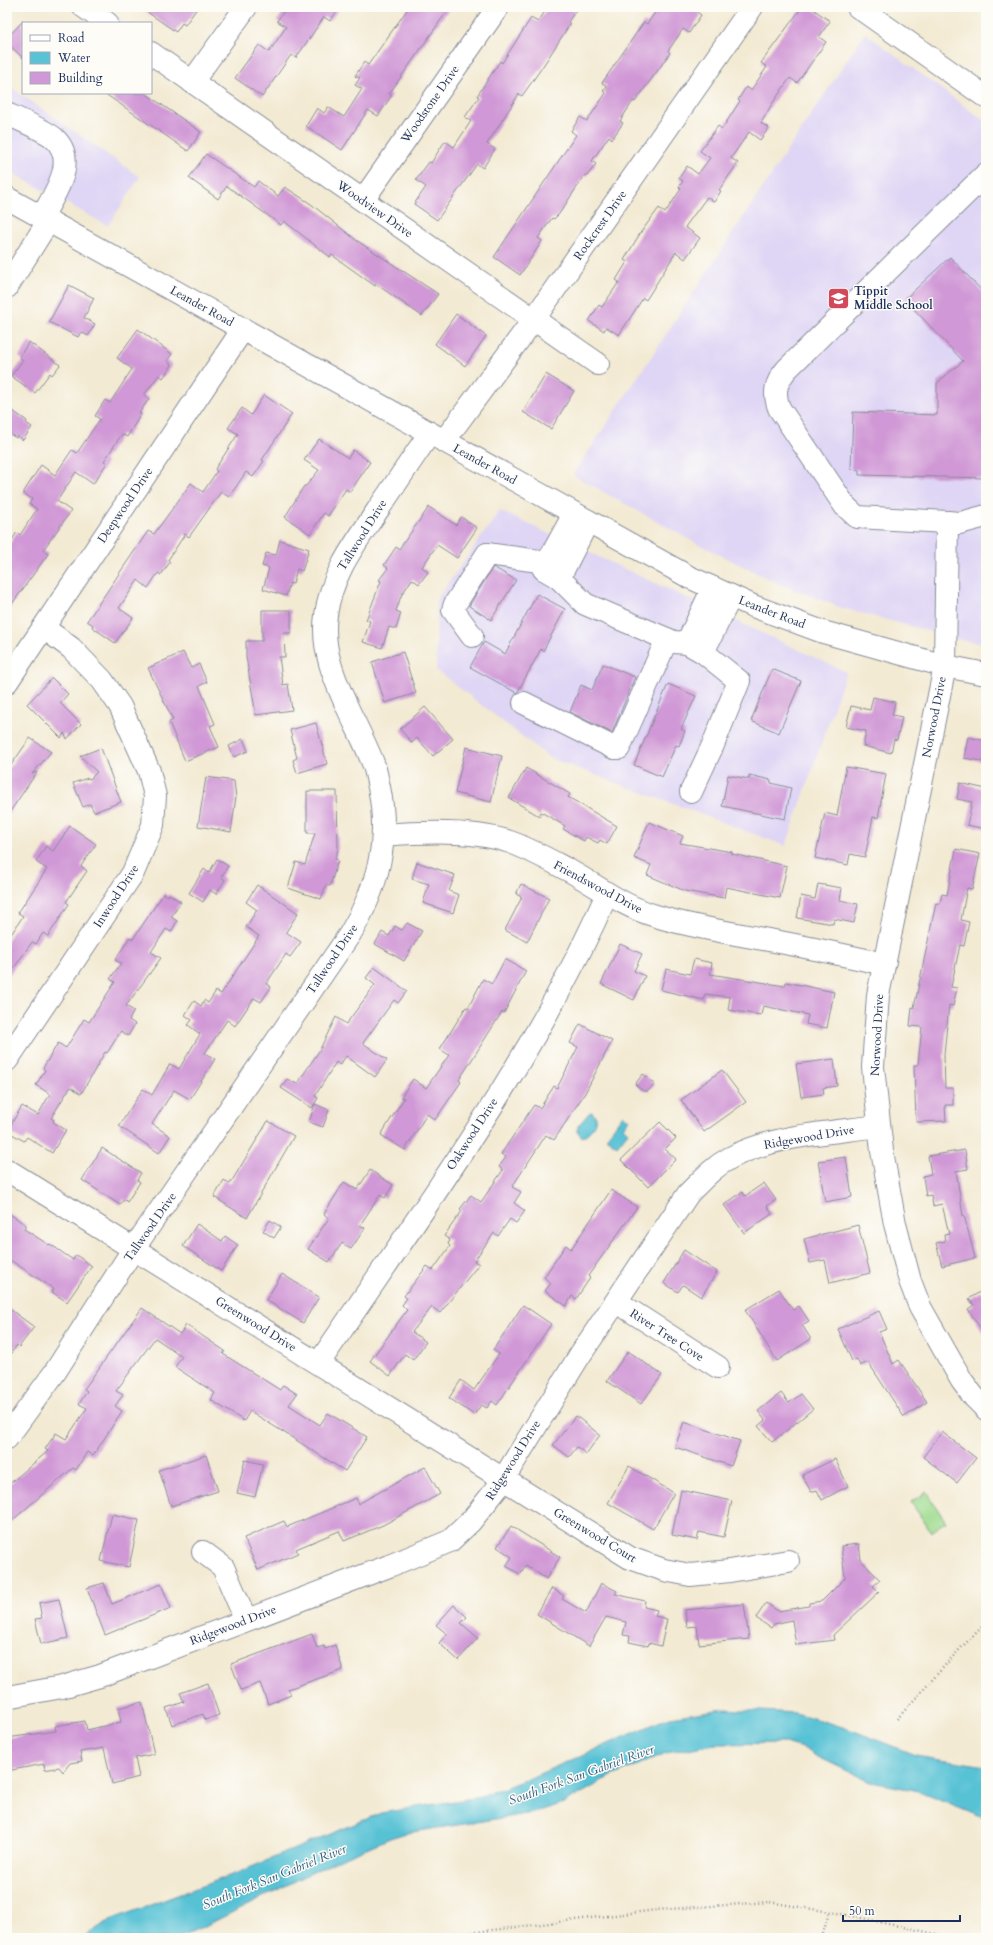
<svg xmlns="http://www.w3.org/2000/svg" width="993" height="1945" font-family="Cardo,serif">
	<rect width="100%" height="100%" fill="#fdfcf7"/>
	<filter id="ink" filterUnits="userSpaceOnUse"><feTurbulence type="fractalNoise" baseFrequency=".025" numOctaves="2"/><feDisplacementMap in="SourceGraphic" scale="8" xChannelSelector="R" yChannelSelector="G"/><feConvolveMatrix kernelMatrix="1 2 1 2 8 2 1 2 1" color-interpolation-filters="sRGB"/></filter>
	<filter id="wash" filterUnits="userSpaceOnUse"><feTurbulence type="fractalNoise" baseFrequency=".012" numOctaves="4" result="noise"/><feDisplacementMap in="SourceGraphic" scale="16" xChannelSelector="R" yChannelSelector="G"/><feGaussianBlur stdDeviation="0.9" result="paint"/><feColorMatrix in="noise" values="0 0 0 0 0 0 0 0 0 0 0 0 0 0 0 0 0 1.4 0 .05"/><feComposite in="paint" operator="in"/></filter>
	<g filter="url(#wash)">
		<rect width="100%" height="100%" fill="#f3ead3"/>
		<g fill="#dfd5f5">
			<path d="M865,33l121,89v522l-21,-3 -123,-33 -67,-26 -81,-40 -121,-67z"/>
			<path d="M7,85l133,92 -32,49 -101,-56z"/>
			<path d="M500,511l346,161 -60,174 -236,-88 -114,-88 1,-71z"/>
		</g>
		<path fill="#a0dc90" stroke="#5e8677" d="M926,1492l20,30 -15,10 -20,-30z"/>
		<g fill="#59c2d5" stroke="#3a789a">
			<path d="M592,1112l4,5c-1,8 -5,15 -14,20l-4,-5v-6l11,-13z"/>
			<path d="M623,1115l6,4 -6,8 5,5 -11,14 -11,-8z"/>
			<path d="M724,1709l72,4 53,16 66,26 71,11v52l-67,-27 -48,-9 -55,-26 -11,-7 -19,-6 -71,1 -49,9 -56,24 -46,26 -31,10 -127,20 -16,5 -59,25 -126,63 -29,12h-94l28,-18 127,-47 144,-60 99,-16 50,-19 140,-61z"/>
		</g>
		<g id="blocks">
			<g fill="#d098d6">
				<path d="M140,7h58l-13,18 -3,-2 -6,9z"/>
				<path d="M287,7h53l-10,14 -6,-4 -28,41 -5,-3 -29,42 -27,-19 24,-33 10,7 17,-25 -9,-6z"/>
				<path d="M409,7h41l-61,87 3,1 -14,21 -10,-6 -26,40 -36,-24 11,-18 7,5 4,-6 16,10 18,-28 -7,-4 5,-7 -5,-2 9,-14 4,3z"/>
				<path d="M548,7h30l-10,15 2,2 -27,42 -21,30 -3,-2 -32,50 8,5 -12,19 -6,-4 -40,56 -23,-16 12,-17 -10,-7 13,-18 2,1 14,-22 9,6 17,-26 -6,-4 14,-20 -2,-1 23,-35 2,2 29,-45 7,4z"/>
				<path d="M659,7h31l11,8 -12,18 -6,-4 -15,22 2,2 -35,49 -2,-1 -13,20 3,2 -11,16 -3,-3 -17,25 4,3 -9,12 -2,-1 -26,39 -5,5 -2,-1 -14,20 4,3 -22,34 -26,-18 82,-122 -5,-4 9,-14 7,4 19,-28 -3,-2 4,-5 -5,-3 42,-61 3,2z"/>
				<path d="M802,7h8l20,14 -11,16 7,5 -29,41 -7,-5 -18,26 -11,19 8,5 -9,12 -11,-8 -18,26 7,5 -19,27 2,1 -7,11 -7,-5 -22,30 15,11 -15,21 -9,-7 -30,48 -3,-2 -24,37 -13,-8 -2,4 -15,-10 10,-16 3,2 17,-25 -3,-2 11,-18 -3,-2 17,-28 18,-24 6,5 16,-24 -2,-2 4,-6 -4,-3 8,-12 11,8 12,-16 -10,-7 18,-25 4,3 18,-28 -2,-1 8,-13 5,3 16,-23 -6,-4z"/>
				<path d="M23,21v37l-16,-15v-5z"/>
				<path d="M104,93h41l56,39 -13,19z"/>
				<path d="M206,154l48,33 4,-6 20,15 7,-9 26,17 45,36 82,54 -16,22 -46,-32 -1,2 -43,-31 -2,2 -46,-36 -3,4 -54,-39 -9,13 -29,-21z"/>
				<path d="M950,257l36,38v183l-127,-3v-5l-8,-1 2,-57 84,3v-32l26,-22 -52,-55 2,-1 -7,-7z"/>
				<path d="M69,285l25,13 -10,20 11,6 -7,12 -7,-4 -3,5 -29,-15z"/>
				<path d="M456,314l30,22 -21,30 -30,-22z"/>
				<path d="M138,329l34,25 -5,7 5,4 -9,13 -4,-3 -15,20 5,4 -10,14 2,1 -14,23 -5,-3 -18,27 3,2 -14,21 -17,-12 -19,29 14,10 -28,39 5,4 -41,57v-63l10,-16 3,3 17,-26 -8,-5 3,-5 -9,-6 18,-28 14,10 17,-25 5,3 23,-34 -5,-3 10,-16 5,3 22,-34 -15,-11z"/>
				<path d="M29,342l31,23 -8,10 -2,-2 -15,20 -24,-17 12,-16 -4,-3z"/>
				<path d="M546,374l28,17 -23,38 -28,-17z"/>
				<path d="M264,395l28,19 -30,46 2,1 -11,16 -7,-5 -17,25 -8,-5 -32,45 -4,-3 -17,26 2,2 -9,13 -3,-2 -10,15 -10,-8 -19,28 14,10 -18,25 -23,-16 1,-2 -6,-4 61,-90 6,3 37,-51 12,9 14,-21 -2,-2 23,-35 -10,-6 14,-20 9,7z"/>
				<path d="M7,407l20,14 -1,2 6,4 -9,13 -6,-4 -1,2 -9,-6z"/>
				<path d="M319,439l29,19 5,-8 17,12 -20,30 -4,-3 -18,27 -4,-3 -14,21 -25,-17 19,-31h2l13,-16 -15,-10z"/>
				<path d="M429,507l27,18 5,-8 16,11 -20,30 -20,-13 -15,22 6,5 -9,12 -7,-5 -11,17 -5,15 5,2 -5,16 -7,-2 -7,21 -19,-6 7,-21 -4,-1 15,-39 -2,-1 9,-12 -4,-3 12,-18 3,2z"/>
				<path d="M280,540l29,9 -7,22 -5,-2 -4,15 -3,-1 -4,13 -23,-7 6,-21 -7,-2 4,-13 10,2z"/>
				<path d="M493,567l23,13 -25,40 -22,-14z"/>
				<path d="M537,594l28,15 -22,42 -2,-2 -24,44 -47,-26 14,-25 21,12z"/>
				<path d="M262,610h29v23h-7l1,24h-6l4,28 5,-1 4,26 -36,5 -10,-58v-16h16z"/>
				<path d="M183,652l8,16 8,-4 8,18 -8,4 16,38 -5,2 9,21 -34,14 -16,-39 4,-2 -25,-52z"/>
				<path d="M403,652l13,41 -31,10 -13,-41z"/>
				<path d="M603,664l32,13 -23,56 -42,-21 11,-27 11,5z"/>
				<path d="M772,669l29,12 -22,52 -28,-12z"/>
				<path d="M52,678l16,16 -8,9 21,21 -14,15 -3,-6 -3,5 -34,-34z"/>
				<path d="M668,684l28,12 -15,33 4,2 -6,15 -3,-1 -14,32 -28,-12z"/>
				<path d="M873,697l22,5 -3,13 10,2 -5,23 -3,-1 -3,14 -28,-7 3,-15 -20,-4 5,-21 19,4z"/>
				<path d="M425,707l28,32 -20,17 -16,-18 -5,5 -12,-14z"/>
				<path d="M316,723l11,41 -30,9 -4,-13 4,-2 -7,-28z"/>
				<path d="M968,737l18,4v21l-22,-4z"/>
				<path d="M30,738l21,14 -19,22 5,-2 -30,44v-45z"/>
				<path d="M243,739l5,12 -14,6 -5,-11z"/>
				<path d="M466,747l36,9 -11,46 -36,-9z"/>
				<path d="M101,748l20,54 -27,10 -4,-8 -7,3 -10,-24 15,-5 2,1 7,-7 -17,-16z"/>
				<path d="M846,767l40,7 -8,44 -5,-1 -8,40 -15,-3 -2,11 -33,-7 10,-45 12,3z"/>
				<path d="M526,768l44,26 -2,3 49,29 -10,18 -7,-4 -2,3 -12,-6 -2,4 -21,-12 2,-3 -24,-14 -2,4 -30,-18z"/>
				<path d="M728,775l21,4v-4l22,5v3l20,5 -6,31 -63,-13z"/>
				<path d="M206,777l28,4 2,16 -5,35 -33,-6z"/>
				<path d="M960,783l26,6v40l-19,-4 5,-23 -15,-3z"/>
				<path d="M307,791h30l1,58 -3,10 3,1 -8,26 -4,-1 -5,14 -33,-11 8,-26 9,3 10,-32h-8z"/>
				<path d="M649,822l34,14 -3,7 52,9v2l55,12 -7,32 -54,-11 -2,11 -39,-7 -38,-16 4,-10 -17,-7z"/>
				<path d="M70,826l26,18 -15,22 6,5 -21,31 3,2 -21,32 -5,-3 -7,11 -4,-2 -25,36v-37l16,-25 -5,-3 29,-44 -11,-7 10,-16 7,5z"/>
				<path d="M956,849l24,5 -8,35 -5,-1 -6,32 8,2 -5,24 -4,-1 -9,42 6,1 -4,18 -4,-1 -5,50 1,33h8v17h-8l1,16 -30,1 -2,-57h4l4,-38 -12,-1 2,-19 2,1 22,-105 4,1 2,-10 5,1z"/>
				<path d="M217,859l11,7 -7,11 4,3 -9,14 -6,-4 -7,12 -14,-9 15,-24 5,4z"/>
				<path d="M417,862l38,13 -6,16 10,4 -6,18 -30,-10 6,-19 -17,-5z"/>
				<path d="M521,884l28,14 -22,44 -22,-12 17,-33 -6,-3z"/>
				<path d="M818,884l24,4 -2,12 18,4 -4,19 -20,-4 -1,5 -36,-6 4,-22 14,3z"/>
				<path d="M257,885l41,28 -12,19 15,10 -11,15 -4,-3 -20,30 5,3 -10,15 -7,-4 -19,28 -8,-6 -22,33 10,6 -25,40 -16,-9 -22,34 18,12 -11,17 -40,-27 24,-37 9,6 18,-31 9,5 21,-35 -12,-9 4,-5 -7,-5 9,-14 7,5 3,-6 4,3 8,-12 5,3 38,-58 -13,-9 11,-17 -11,-8z"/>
				<path d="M164,893l4,3 1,-2 12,8 -10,15 6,4 -6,11 -5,-3 -15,23 10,6 -35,48 8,5 -5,9 6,4 -7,12 -7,-5 -14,22 -2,-1 -24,42 -10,-7 -4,5 -16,26 3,2 -1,2 13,8 -14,23 -25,-16 -3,4 -17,-10 15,-25 16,9 12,-21 -14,-9 9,-15 -2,-2 15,-25 8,5 18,-29 5,3 26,-40 -5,-3 11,-16 -6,-3 15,-23 3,2z"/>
				<path d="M407,923l15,8 -18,30 -29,-17 7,-12 7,4 6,-10 7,4z"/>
				<path d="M620,944l22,10 -8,17 11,5 -11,24 -33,-16z"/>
				<path d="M505,959l21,12 -22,42 -2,-1 -43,68 2,2 -26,38 -8,-6 -22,36 -24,-15 23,-37 -3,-1 12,-18 13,9 23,-33 -9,-6 26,-42 2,1 15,-29 9,5z"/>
				<path d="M694,959l18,4 -2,11 75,12 1,-4 48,10 -7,36 -21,-4 2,-9 -45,-9 -2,9 -33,-5 2,-13 -25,-3 -1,6 -43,-10 5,-21 24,5z"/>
				<path d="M374,967l33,24 -9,12 -4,-3 -31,43 24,17 -12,17 -29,-21 -6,9 -4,-3 -21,34 3,2 -6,10 -31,-20 6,-9 10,5 22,-33 17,-34 10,7 29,-39 -9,-7z"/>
				<path d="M580,1024l32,17 -27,52 -31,47 -8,-5 -34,52 9,5 -7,11 11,8 -9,12 -6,-4 -12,17 -4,-3 -20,28 5,3 -39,49 -8,-6 -20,25 14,10 -13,18 -8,-6 -15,22 -20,-15 37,-51 -5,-5 5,-7 -3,-2 23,-30 6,4 17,-24 -2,-2 2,-4 -6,-4 18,-25 -2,-2 11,-14 10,7 22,-32 -4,-3 7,-10 -5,-3 33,-49 6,3 14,-22 3,2 21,-41 -8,-4z"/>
				<path d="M834,1059l3,27 -14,2 1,6 -23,3 -5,-33z"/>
				<path d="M722,1070l24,32 -42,30 -23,-32z"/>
				<path d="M643,1074l12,10 -7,7h-5l-8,-7z"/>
				<path d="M315,1104l14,6 -6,17 -14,-5z"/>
				<path d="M268,1121l26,15 -47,82 -33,-21 10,-17 6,4z"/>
				<path d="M660,1122l16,16 -11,11 11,10 -28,28 -27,-27z"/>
				<path d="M102,1148l39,25 -4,7 3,2 -13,20 -3,-3 -4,6 -38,-25z"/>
				<path d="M965,1150l3,19 -12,2 7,45 1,-1 11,43 -33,8 -6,-23 9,-2 -1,-6 5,-1 -7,-30 -9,2 -2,-11 -5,1 -3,-20 8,-2 -3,-18z"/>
				<path d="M846,1157l6,40 -27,5 -7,-41z"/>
				<path d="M370,1170l23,15 -8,13 -5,-3 -20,30 5,3 -14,21 -9,-6 -13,19 -21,-13 21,-31 -5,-4 20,-32 13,8z"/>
				<path d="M764,1183l12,17 -9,6 5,8 -28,19 -20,-28 18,-13 3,4z"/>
				<path d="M611,1190l26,17 -49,69 2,2 -14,21 -4,-3 -6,10 -21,-15 6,-8 -7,-6 22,-32 5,4z"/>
				<path d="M7,1212l19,13 -2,4 25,16 1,-1 23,16 3,-5 16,11 -25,36 -15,-10 2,-3 -47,-31z"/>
				<path d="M270,1220l11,7 -7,11 -11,-7z"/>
				<path d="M197,1224l25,17 3,-5 13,9 -17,26 -38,-25z"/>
				<path d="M858,1225l12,48 -40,10 -5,-23 -15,3 -6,-24z"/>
				<path d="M684,1250l33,22 -16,25 -18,-12 -5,7 -14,-9z"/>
				<path d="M282,1274l37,23 -16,26 -37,-23z"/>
				<path d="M779,1289l14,21 6,-4 10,15 -7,4 9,14 -34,22 -32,-51z"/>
				<path d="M981,1291l5,6v39l-18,-27 6,-4 -5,-6z"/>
				<path d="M523,1305l28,19 -54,81 -5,-4 -5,7 -6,-3 -7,10 -25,-17 12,-18 13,10 25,-36 -6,-4z"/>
				<path d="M7,1307l27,20 -15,20 -2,-2 -10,14z"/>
				<path d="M142,1308l38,26 6,-9 39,26 -2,3 57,36 3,-5 14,9 -8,11 31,20 8,-12 39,24 -22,34 -95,-60 -6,10 -33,-21 4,-7 -40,-26 7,-11 -27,-18 -39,53 7,4 -8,11 7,5 -29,45 -6,-4 -11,18 -3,-2 -66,57v-39l41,-35 -3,-2 11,-16 10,6 21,-31 -8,-4 8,-13 -3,-2z"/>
				<path d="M879,1311l8,18 -8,3 14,32 6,-4 28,42 -23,15 -36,-55 -8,4 -3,-7 -5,2 -14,-32z"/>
				<path d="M628,1351l34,24 -21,29 -34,-23z"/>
				<path d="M781,1393l8,10 12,-9 12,15 -41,33 -14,-16 7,-6 -7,-9z"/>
				<path d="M576,1416l24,19 -14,19 -9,-7 -8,10 -16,-12z"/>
				<path d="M684,1422l56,19 -9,25 -56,-19z"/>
				<path d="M942,1432l34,26 -19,25 -34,-26z"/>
				<path d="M206,1455l12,36 -47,15 -12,-36z"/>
				<path d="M835,1459l13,27 -26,14 -5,-10 -6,2 -9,-17z"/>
				<path d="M245,1460l18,4 -8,33 -18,-4z"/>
				<path d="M629,1466l45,27 -21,36 -45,-26z"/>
				<path d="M425,1467l15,27 -57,31 -39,16 -5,-10 -43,18 2,4 -40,17 -14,-32 40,-17 3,6 69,-29 2,6z"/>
				<path d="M681,1490l51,11 -8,36 -25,-5 -2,8 -25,-5z"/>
				<path d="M112,1514l27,6 -10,47 -28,-6z"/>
				<path d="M511,1526l49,31 -14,22 -20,-14 -6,9 -14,-8 6,-9 -15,-10z"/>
				<path d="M859,1544l2,16 19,20 -7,6 6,6 -46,43 1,5 -38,5 -4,-25 -18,4 -3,4 -15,-10 10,-15 12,8 31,-5v-3l13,-2 23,-23 -4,-32z"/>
				<path d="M104,1583l8,21 49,-20 10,24 -66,27 -18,-47z"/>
				<path d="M601,1583l16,8 -2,3 30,7 -1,6 13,3 -2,6 12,3 -6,27 -12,-3 -1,3 -19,-4 1,-6 -7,-1 3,-13 -20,-5 -17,29 -52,-32 15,-26 12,8 -2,3 24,14z"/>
				<path d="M59,1599l9,39 -27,6 -6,-25 7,-1 -3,-15z"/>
				<path d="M744,1604l5,35 -50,5 -2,-18 -10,1 -2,-17z"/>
				<path d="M454,1605l13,12 -6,6 17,15 -20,22 -19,-17 8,-9 -11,-9z"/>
				<path d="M312,1634l5,14 7,-2 1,3 10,-4 8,25 -55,19 3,6 -23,9 -8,-21 -19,7 -10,-26z"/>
				<path d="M208,1683l11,32 -14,5 -2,-6 -31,11 -6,-17 18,-6 -4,-9z"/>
				<path d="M142,1702l12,52 -19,4 4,19 -27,7 -8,-36 -24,4 2,9 -12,2 -7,9 -4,-5 -14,3 -1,-6 -37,7v-33l49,-7 -1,-5 30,-5 2,9 34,-8 -3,-14z"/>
			</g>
		</g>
	</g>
	<g filter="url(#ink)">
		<use href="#blocks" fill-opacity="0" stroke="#878c98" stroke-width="1"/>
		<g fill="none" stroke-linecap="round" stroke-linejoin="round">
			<defs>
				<g id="minor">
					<path d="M84,7l23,16"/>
					<path d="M858,7l128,90"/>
					<path d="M151,53l447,311"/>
					<path d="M192,82l54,-75"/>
					<path d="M7,114c11,5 39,17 47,24 25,23 0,56 -12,79"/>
					<path d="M363,200l135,-193"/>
					<path d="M7,287l42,-67"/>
					<path d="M444,441l90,-122 218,-312"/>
					<path d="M986,516l-26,7 -13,-1 -2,144 -67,329 -5,72 9,84 13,73 15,57 10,26 42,74 12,16 12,12"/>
					<path d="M947,522l-90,-5 -12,-11 -66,-98c-6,-16 -3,-26 8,-39l199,-195"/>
					<path d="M544,569l30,-55"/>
					<path d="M559,578l29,-57"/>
					<path d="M472,636l-19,-26 2,-6 32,-50 52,7 5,8 15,9 26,26 89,38 13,1 16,9 36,29 -26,64 -22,47"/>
					<path d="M687,643l26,-55"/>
					<path d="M703,652l28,-56"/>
					<path d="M7,682l236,-353"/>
					<path d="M524,703l90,45h5l48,-109"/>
					<path d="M384,835c36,-3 91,-5 126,7 20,7 41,19 60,29 29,16 54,36 86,45 35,11 71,16 107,23 40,7 81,16 121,25"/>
					<path d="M7,1060l126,-187 20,-48 2,-29 -6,-25 -29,-65 -18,-26 -31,-32 -27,-20"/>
					<path d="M7,1170l623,388 34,12 26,5 40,-4 58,-10"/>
					<path d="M617,1302l101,65"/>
					<path d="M319,1363c102,-151 214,-301 288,-469"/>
					<path d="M7,1438l48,-66 79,-124 216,-314c28,-47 40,-93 29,-147 -2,-8 -3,-17 -6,-24 -7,-18 -16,-35 -24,-52 -14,-30 -28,-62 -23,-96 5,-40 29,-71 51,-104 18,-26 35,-52 53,-78"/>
					<path d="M203,1552l20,15 23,53"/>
					<path d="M7,1697l55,-10 38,-11 289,-110 61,-25 21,-20 28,-35 81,-131 108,-161c13,-13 25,-27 42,-36 43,-23 100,-25 148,-32"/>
				</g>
				<path id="major" d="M7,198l682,379 64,29 70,26 122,34 41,8"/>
			</defs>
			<use href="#minor" stroke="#878c98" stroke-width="24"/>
			<use href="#major" stroke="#878c98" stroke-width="24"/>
			<g stroke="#878c98" stroke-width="2.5" stroke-dasharray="1 3" stroke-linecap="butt">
				<path d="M897,1719l61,-68 28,-28"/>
				<path d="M460,1934l196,-24 113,-8 68,11 118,25"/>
				<path d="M450,1938l10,-4 18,4"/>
				<path d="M822,1938l7,-26"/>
			</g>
			<use href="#minor" stroke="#fff" stroke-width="22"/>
			<use href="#major" stroke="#fff" stroke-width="22"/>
		</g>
	</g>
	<defs>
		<symbol id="school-square" viewBox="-11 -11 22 22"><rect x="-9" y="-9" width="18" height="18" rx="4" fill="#d1495b" stroke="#fdfcf7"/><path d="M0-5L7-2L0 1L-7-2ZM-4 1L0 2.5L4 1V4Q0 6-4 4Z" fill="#fff"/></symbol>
	</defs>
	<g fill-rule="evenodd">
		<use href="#school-square" x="826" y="286" width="25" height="25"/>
	</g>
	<g text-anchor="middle" stroke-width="3" stroke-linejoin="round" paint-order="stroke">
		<g font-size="12" fill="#1b2f5e" stroke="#fdfcf7">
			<text transform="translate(430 104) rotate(-55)" y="4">Woodstone Drive</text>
			<text transform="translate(375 209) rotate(35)" y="4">Woodview Drive</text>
			<text transform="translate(600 225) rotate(-55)" y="4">Rockcrest Drive</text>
			<text transform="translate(202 306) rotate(29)" y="4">Leander Road</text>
			<text transform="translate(485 464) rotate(29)" y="4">Leander Road</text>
			<text transform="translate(125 505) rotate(-56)" y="4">Deepwood Drive</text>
			<text transform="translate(362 535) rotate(-58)" y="4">Tallwood Drive</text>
			<text transform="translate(772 612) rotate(21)" y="4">Leander Road</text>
			<text transform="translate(934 717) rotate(-79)" y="4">Norwood Drive</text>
			<text transform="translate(598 887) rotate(28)" y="4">Friendswood Drive</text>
			<text transform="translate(116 896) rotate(-57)" y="4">Inwood Drive</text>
			<text transform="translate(332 959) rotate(-56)" y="4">Tallwood Drive</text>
			<text transform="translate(877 1035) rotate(-87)" y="4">Norwood Drive</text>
			<text transform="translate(472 1134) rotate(-57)" y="4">Oakwood Drive</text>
			<text transform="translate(809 1137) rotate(-10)" y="4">Ridgewood Drive</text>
			<text transform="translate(150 1227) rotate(-55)" y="4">Tallwood Drive</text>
			<text transform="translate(256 1324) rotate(32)" y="4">Greenwood Drive</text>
			<text transform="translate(667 1335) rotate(33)" y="4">River Tree Cove</text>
			<text transform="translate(513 1460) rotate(-58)" y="4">Ridgewood Drive</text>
			<text transform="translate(595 1535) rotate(31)" y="4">Greenwood Court</text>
			<text transform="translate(233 1625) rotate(-21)" y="4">Ridgewood Drive</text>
		</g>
		<g font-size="12" font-weight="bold" fill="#1b2f5e" stroke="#fdfcf7" text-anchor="start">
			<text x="854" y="295">Tippit<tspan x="854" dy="14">Middle School</tspan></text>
		</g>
		<g font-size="13" font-style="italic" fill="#2e5b82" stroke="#fdfcf7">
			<text transform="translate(581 1774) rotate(-20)" y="5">South Fork San Gabriel River</text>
			<text transform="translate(274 1876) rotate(-22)" y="5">South Fork San Gabriel River</text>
		</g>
	</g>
	<rect width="993" height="1945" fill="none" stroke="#fdfcf7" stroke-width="24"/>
	<rect x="22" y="22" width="130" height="72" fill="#fdfcf7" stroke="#a3aaba"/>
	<rect x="30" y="35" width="20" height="6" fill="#ffffff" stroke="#a3aaba"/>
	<text x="58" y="42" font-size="12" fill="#1b2f5e">Road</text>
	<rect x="30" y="52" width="20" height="12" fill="#59c2d5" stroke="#a3aaba"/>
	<text x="58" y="62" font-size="12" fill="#1b2f5e">Water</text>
	<rect x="30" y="72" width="20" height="12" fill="#d098d6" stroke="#a3aaba"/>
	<text x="58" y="82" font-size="12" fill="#1b2f5e">Building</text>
	<path d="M843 1915v6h117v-6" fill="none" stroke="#1b2f5e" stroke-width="2"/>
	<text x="849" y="1915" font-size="12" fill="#1b2f5e" stroke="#fdfcf7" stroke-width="3" paint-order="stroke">50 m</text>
</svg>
